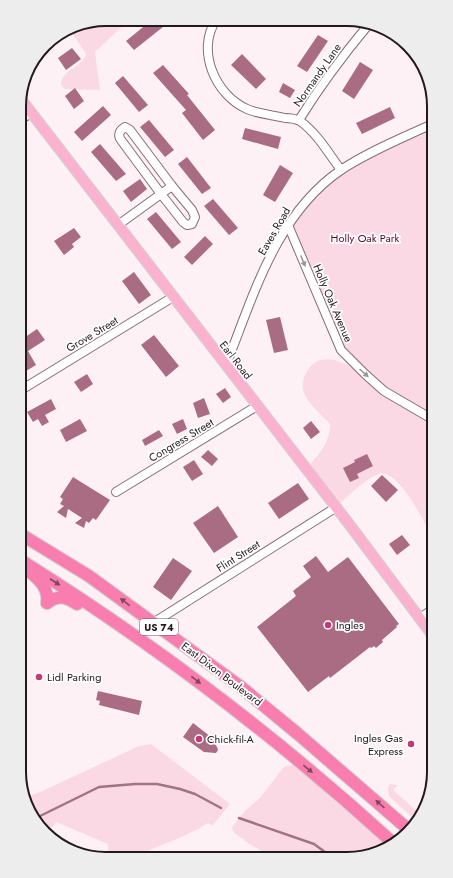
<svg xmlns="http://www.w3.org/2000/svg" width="453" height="878" font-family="Jost,sans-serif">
	<rect width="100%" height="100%" fill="#fef1f5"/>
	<g fill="#fbd9e4">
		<path d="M106,19h24l-35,33 5,38 -35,-1 -4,-4c0,-16 22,-17 25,-31l-17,-26 4,-2z"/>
		<path d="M430,125l2,411c-8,-14 -34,-68 -53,-62 -12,3 -34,25 -44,34l-29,-39c12,-14 24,-25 24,-45 -9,-10 -21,-19 -26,-31 -3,-8 -1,-16 4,-23 14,-21 37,-6 55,3l-15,-15 -60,-133 53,-55z"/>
		<path d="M151,744l79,60 -18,22 -4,-3 -12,7 -17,8 -39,16 -12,4 -15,-2 -5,-4v-8l-52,-22 -4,6 -7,4 -21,-32v-3l16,-5 99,-46z"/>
		<path d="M294,765l9,4 83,77 -11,8 -104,2 -20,-11 -18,-13 -1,-5 14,-17 13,-11 24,-31 3,-2z"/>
		<path d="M390,784l8,1 -5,5 27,24 -3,8 -28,-26 -1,-8z"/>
	</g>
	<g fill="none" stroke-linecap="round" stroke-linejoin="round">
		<g stroke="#a37283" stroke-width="2.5">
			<path d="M36,818l63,-31 36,-3h22l23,5 15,5 26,14"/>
			<path d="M239,818l75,26 15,11"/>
		</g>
	</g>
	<g fill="#a96c82">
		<path d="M153,19h20l-39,31 -8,-9z"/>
		<path d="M318,35l10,6 -21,31 -10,-6z"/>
		<path d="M72,48l9,11 -15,11 -8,-12z"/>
		<path d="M242,54l24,25 -10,10 -25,-24z"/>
		<path d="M360,62l13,8 -19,29 -12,-8z"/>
		<path d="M163,65l26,29 -2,1 28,35 -12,10 -21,-27 4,-3 -33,-37z"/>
		<path d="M123,76l25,29 -9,7 -24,-29z"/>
		<path d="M283,83l12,7 -5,8 -11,-6z"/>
		<path d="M75,88l9,13 -10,8 -9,-13z"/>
		<path d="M103,106l8,9 -29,26 -8,-9z"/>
		<path d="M390,107l5,11 -33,16 -6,-11z"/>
		<path d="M149,120l25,30 -9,7 -25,-30z"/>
		<path d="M245,128l36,9 -3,12 -36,-10z"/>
		<path d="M100,144l26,30 -10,7 -25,-29z"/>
		<path d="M187,157l24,31 -9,6 -24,-30z"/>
		<path d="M280,165l13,8 -18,29 -12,-7z"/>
		<path d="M140,179l7,10 -16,13 -8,-11z"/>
		<path d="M213,199l25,29 -9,7 -25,-29z"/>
		<path d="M156,212l25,30 -9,7 -25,-30z"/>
		<path d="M74,228l7,9 -9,7 2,3 -10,8 -10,-14z"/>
		<path d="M205,236l8,8 -21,21 -8,-8z"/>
		<path d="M134,272l17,23 -12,9 -17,-23z"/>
		<path d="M280,317l8,33 -14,3 -8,-33z"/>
		<path d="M37,329l8,11 -17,11 8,14 -15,9v-34z"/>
		<path d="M154,335l25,31 -13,11 -25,-32z"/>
		<path d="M87,374l6,10 -12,8 -7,-10z"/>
		<path d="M225,388l6,9 -8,6 -7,-9z"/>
		<path d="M204,398l6,16 -12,4 -5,-15z"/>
		<path d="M51,399l5,10 -11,6 4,7 -7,4 -4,-7 -5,3 -6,-10z"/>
		<path d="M80,419l7,12 -21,11 -6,-12z"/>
		<path d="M183,419l4,10 -10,5 -5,-10z"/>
		<path d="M311,421l9,11 -9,7 -8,-11z"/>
		<path d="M159,430l4,6 -18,10 -3,-6z"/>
		<path d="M208,450l10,9 -6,7 -11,-9z"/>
		<path d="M367,454l6,12 -16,8 2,4 -9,4 -7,-14 12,-6 -1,-2z"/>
		<path d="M194,460l9,14 -11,7 -9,-14z"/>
		<path d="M382,475l16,15 -12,12 -15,-16z"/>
		<path d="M73,477l37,23 -14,20 -3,-2 -4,5 -3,-2 -2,7 -9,-5 7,-5 -14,-9 -2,9 -9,-6 7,-6 -4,-2 3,-5 -3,-2z"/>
		<path d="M298,483l11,16 -30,20 -11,-16z"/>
		<path d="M218,506l20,31 -24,16 -21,-30z"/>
		<path d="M402,535l8,10 -13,10 -8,-11z"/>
		<path d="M316,556l12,16 20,-15 51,67 -3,2 1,1 -15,13 1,2 -7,6 -2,-2 -3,2 -1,-1 -40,31 -1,-2 -21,16 -51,-65 39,-31 -3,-5 18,-14 -8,-11z"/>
		<path d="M173,558l19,13 -21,29 -18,-13z"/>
		<path d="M98,691l44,10 -3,14 -40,-10 1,-4 -4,-1z"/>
		<path d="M193,723l18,14 6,10 1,3 -2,3 -12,-1 -21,-15z"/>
	</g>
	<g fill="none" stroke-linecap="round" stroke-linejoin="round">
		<defs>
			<g id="minor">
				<path d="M216,20c-20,30 -1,75 31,89 11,5 26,6 38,9 5,0 11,1 15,3 17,12 29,33 41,49"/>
				<path d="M20,120l11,-7"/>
				<path d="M299,120c21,-34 45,-66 70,-96"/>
				<path d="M125,127l5,3 42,56 20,24 3,7 -3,7 -5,1 -4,-3 -22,-28 -40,-54c-4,-5 -1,-10 4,-13z"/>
				<path d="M118,225l54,-39"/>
				<path d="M288,225l53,125 24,24 19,17 48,28"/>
				<path d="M226,365c27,-68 50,-151 115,-195 27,-18 59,-31 89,-45"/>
				<path d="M21,390l152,-93"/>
				<path d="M116,492l141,-86"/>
				<path d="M420,618l13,-9"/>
				<path d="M153,623l182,-115"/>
			</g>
			<path id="major" d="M20,98l329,426 84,112"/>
			<g id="highway">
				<path d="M22,535l67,41 152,111 57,47 111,96"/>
				<path d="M22,561c131,82 256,177 370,281"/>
				<path d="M30,572c10,8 19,17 17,31"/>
				<path d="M47,603c12,-9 19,-6 30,1"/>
			</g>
		</defs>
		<use href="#minor" stroke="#886c75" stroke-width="10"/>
		<use href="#major" stroke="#d3d1d2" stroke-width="12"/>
		<use href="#highway" stroke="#d3d1d2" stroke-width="14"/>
		<use href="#minor" stroke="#fff" stroke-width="8"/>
		<use href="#major" stroke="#fbb2cf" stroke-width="10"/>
		<use href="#highway" stroke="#f97eaf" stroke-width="12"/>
	</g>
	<defs><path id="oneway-solid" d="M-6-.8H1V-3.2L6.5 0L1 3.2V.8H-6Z"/></defs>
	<g fill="#9c9799">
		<use href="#oneway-solid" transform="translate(303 261) rotate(67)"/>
		<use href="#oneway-solid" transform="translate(364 373) rotate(42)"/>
	</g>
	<g fill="#83465e">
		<use href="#oneway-solid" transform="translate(55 582) rotate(33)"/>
		<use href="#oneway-solid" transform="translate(125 602) rotate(-143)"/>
		<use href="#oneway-solid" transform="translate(196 680) rotate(38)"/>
		<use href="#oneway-solid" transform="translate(308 769) rotate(39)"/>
		<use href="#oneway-solid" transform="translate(380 804) rotate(-138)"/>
	</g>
	<g fill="#c23a77" stroke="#fff" stroke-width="1.5">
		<circle cx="328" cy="625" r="4"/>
		<circle cx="39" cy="677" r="4"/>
		<circle cx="199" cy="739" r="4"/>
		<circle cx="411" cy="744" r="4"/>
	</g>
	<g text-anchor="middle" stroke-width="3.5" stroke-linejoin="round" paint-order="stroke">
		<rect fill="#fff" stroke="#655d60" stroke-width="1" x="140" y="619" width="38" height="16" rx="3"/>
		<g font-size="10" font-weight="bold" fill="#23181c">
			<text x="159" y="631">US 74</text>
		</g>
		<g font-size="11" fill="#23181c" stroke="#fff">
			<text transform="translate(317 75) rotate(-55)" y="4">Normandy Lane</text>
			<text transform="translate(274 231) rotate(-60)" y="4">Eaves Road</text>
			<text transform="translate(333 303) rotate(67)" y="4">Holly Oak Avenue</text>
			<text transform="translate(92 334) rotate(-31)" y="4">Grove Street</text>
			<text transform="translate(236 360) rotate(52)" y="4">Earl Road</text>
			<text transform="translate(181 440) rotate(-31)" y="4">Congress Street</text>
			<text transform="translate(238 556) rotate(-32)" y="4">Flint Street</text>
			<text transform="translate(222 674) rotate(37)" y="4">East Dixon Boulevard</text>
		</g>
		<g font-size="11" fill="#56092f" stroke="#fff">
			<text x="365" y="242">Holly Oak Park</text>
		</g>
		<g font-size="11" fill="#23181c" stroke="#fff" text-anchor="start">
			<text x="336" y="629">Ingles</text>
			<text x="47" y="681">Lidl Parking</text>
			<text x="403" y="742" text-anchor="end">Ingles Gas<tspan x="403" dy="13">Express</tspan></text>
			<text x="207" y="743">Chick-fil-A</text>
		</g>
	</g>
	<path d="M0 0H453V878H0ZM106 26H347A80 80 0 0 1 427 106V772A80 80 0 0 1 347 852H106A80 80 0 0 1 26 772V106A80 80 0 0 1 106 26Z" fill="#ededed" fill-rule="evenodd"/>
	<path fill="none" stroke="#23181c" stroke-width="2" d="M106 26H347A80 80 0 0 1 427 106V772A80 80 0 0 1 347 852H106A80 80 0 0 1 26 772V106A80 80 0 0 1 106 26Z"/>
</svg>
